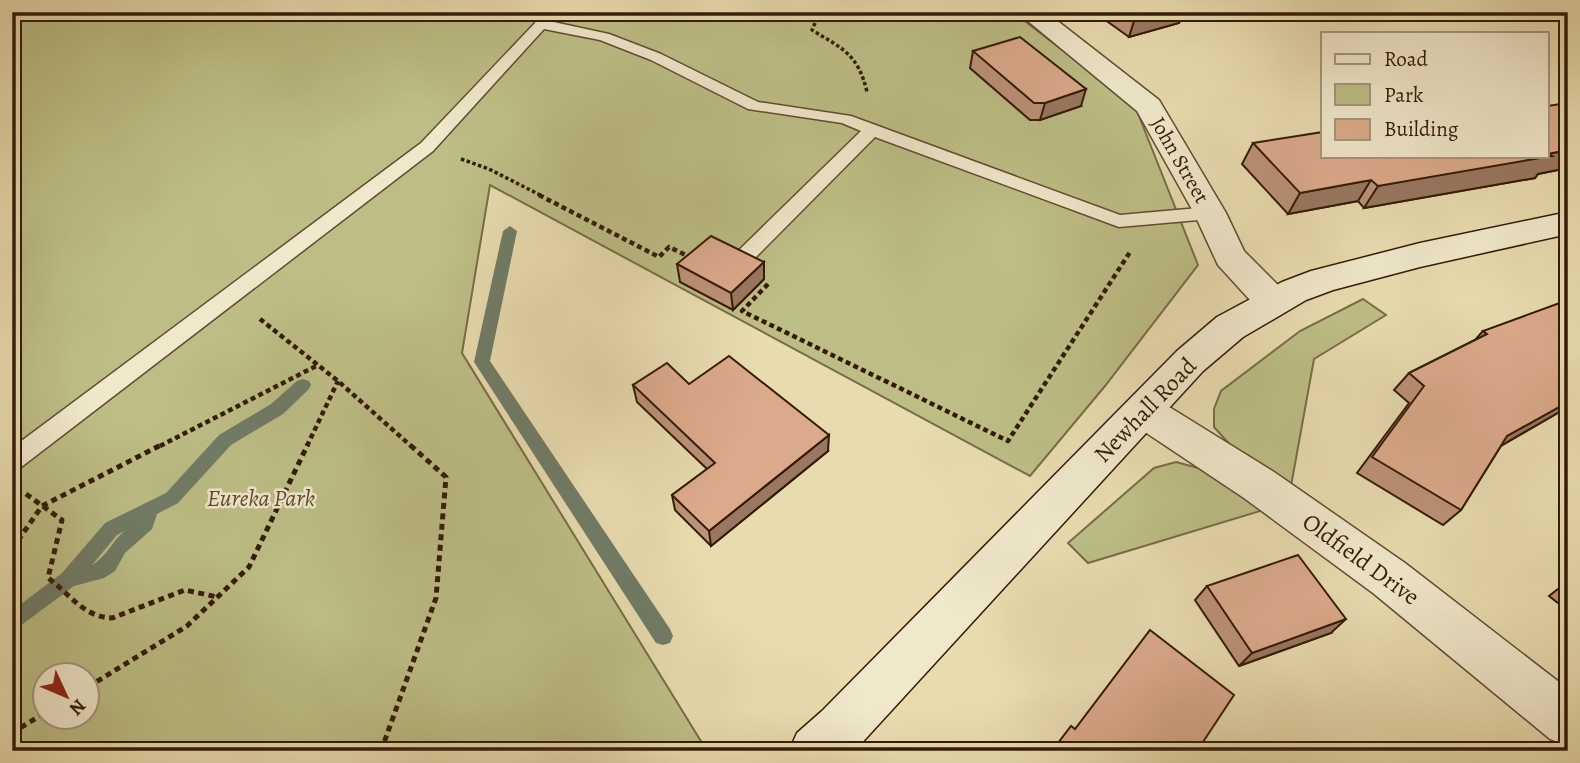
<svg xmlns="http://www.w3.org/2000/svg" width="1580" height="763" font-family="Alegreya,serif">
	<rect width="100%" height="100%" fill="#e8dcaf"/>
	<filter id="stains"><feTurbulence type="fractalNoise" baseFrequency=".00286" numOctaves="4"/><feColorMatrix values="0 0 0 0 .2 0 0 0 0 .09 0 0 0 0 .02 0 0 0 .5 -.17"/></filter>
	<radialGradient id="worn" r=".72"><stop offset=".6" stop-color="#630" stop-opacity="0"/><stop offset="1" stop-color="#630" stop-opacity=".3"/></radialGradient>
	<g fill="#bdbe86" stroke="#786c47" stroke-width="2" fill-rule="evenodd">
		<path d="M12,12h1001l122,94 63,159 -93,121 -75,90 -540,-291 -28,168 245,398h-695zM46,676h42v42h-42z"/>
		<path d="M1363,299l23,16 -72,44 -23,127 -59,-39 -18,-20v-18l7,-18 79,-60z"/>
		<path d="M1176,462l37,10 54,37 -179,54 -20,-20 86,-75z"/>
	</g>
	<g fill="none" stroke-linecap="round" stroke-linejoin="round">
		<g fill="#707c67" fill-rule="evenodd">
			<path d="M510,226l7,5 -27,130 180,268 3,7 -3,7 -7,2 -7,-2 -182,-281 29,-131z"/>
			<path d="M303,379l6,2 2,4 -2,4 -26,25 -52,31 -53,58 -21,11 -5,15 -27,24 -10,18 -11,7 -30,8 -62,46v-21l50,-38 43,-50 61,-30 53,-58 52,-31 26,-23zM124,531c-12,11 -18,26 -32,34l25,-30z"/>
		</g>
		<defs>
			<path id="service" d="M539,12h14l-4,9 60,13 52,20 97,48 93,14 269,99 90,-8 9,6 -9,6 -91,8 -244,-90 -125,126h-14l-2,-5 2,-5 125,-122 -19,-8 -94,-14 -97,-49 -51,-20 -56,-11 -111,122 -413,317 -8,2v-22l409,-305 114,-120z"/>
			<g id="minor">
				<path d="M1017,12h29l113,88 67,113 18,38 42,42 5,9 -5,9 -13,4 -13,-4 -42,-46 -24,-52 -57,-102z"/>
				<path d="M1144,395l14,5 116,72 131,91 163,126v57l-18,-7 -177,-146 -129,-95 -114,-76 -6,-11 6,-11z"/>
			</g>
			<path id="secondary" d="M1568,212v22l-148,33 -87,23 -27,10 -63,37 -40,34 -345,376 -4,4h-65l8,-18 25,-22 355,-360 40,-34 65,-35 29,-11 109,-28z"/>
		</defs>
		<use href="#service" stroke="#614b32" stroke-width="3"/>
		<use href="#minor" stroke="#614b32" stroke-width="3"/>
		<use href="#secondary" stroke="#341b08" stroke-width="3"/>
		<g stroke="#341b08" stroke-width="3.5" stroke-dasharray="3.5 2.5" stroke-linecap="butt">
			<path d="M820,12l-8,18c31,19 46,24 55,62"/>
			<path d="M461,159l28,10 53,27"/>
		</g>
		<g stroke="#341b08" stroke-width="4.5" stroke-dasharray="5 3.5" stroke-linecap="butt">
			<path d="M539,195l120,62 10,-10 23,11"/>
			<path d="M768,284l-26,27 266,130 122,-189"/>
			<path d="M260,319l78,62 73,65"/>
			<path d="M160,446l158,-81"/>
			<path d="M307,446l31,-65"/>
		</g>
		<g stroke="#341b08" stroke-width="5" stroke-dasharray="6 4.5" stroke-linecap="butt">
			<path d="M26,494l36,26 -14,58c22,16 35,39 64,40l73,-28 32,7"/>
			<path d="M12,549l30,-43 121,-62"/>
			<path d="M88,687l99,-61 62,-59 59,-123"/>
			<path d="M12,733l34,-21"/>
			<path d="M381,751l55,-153 10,-121 -37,-33"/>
		</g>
		<use href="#service" fill="#f0e8cb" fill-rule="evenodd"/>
		<use href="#minor" fill="#f0e8cb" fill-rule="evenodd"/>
		<use href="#secondary" fill="#f0e8cb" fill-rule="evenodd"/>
	</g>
	<g fill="#bc9278" stroke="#341b08" stroke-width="2">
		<path d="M1094,12h89l-4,11 -50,14z"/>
		<path d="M973,51l108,55 -41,14h-10l-60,-52z"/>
		<path d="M1568,103v65l-30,6 -3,4 -171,30 -6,-7 -70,13 -46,-50 11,-21 70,13h224z"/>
		<path d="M764,262v17l-31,31 -53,-28 -3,-18z"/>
		<path d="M1483,331l85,76 -67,39 -40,64 -18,15 -86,-52 52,-70 -15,-13 15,-17 66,-33z"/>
		<path d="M633,385l195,66 -117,95 -36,-36 -3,-15 35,-26 -70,-67z"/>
		<path d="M1568,581v30l-19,-15z"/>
		<path d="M1207,586l124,47 -92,33 -44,-66z"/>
	</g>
	<g fill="#997761" stroke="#341b08" stroke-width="2">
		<path d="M1163,12h20l-4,11 -50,14 5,-16z"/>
		<path d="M1086,89l-5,17 -41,14 5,-17z"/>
		<path d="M1568,150v18l-30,6 -3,4 -171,30 14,-22z"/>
		<path d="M1371,180l-13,21 -70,13 12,-21z"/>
		<path d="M764,262v17l-31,31 -2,-17z"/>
		<path d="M1568,402v5l-78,45 17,-16z"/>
		<path d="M829,435l-1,16 -117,95 -2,-15z"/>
		<path d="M1346,619l-15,14 -92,33 13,-13z"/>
	</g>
	<g fill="#dbaa8b" stroke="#341b08" stroke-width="2">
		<path d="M1123,12h40l-29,9z"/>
		<path d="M1020,37l66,52 -41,14h-11l-61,-52z"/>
		<path d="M1568,103v47l-20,4 4,2 -174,30 -7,-6 -71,13 -47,-50 70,-11v24h224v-50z"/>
		<path d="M711,236l53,26 -33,31 -54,-29z"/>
		<path d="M1568,300v102l-61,34 -46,74 -89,-53 52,-71 -15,-13 78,-39 -4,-3z"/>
		<path d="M729,356l100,79 -120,96 -37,-36 43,-32 -82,-78 34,-22 22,21z"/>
		<path d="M1298,555l48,64 -94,34 -45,-67z"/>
		<path d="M1150,630l84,65 -37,56h-145l19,-25 4,3z"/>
	</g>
	<g text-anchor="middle" stroke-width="5" stroke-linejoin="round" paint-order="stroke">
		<g font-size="21" fill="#341b08" stroke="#f0e8cb">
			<text transform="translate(1180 160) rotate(60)" y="7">John Street</text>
		</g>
		<g font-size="24" fill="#341b08" stroke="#f0e8cb">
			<text transform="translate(1145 410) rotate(-46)" y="8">Newhall Road</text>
			<text transform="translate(1361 559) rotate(36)" y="8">Oldfield Drive</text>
		</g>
		<g font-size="24" font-style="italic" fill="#5d4c2e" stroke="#f0e8cb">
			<text x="261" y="506">Eureka Park</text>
		</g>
	</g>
	<rect width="1580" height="763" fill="none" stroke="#e8dcaf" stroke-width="42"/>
	<rect x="14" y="14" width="1552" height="735" fill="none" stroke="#341b08" stroke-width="3.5"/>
	<rect x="21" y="21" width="1538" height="721" fill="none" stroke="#341b08" stroke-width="2"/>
	<rect x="1321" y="32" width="228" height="126" fill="#f0e8cb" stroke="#a5967d" stroke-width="2"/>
	<rect x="1335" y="54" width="35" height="10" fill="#f0e8cb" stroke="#a5967d" stroke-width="2"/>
	<text x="1384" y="66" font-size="21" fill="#341b08">Road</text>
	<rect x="1335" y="84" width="35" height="21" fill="#bdbe86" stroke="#a5967d" stroke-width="2"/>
	<text x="1384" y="102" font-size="21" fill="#341b08">Park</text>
	<rect x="1335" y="119" width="35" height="21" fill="#dbaa8b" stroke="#a5967d" stroke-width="2"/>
	<text x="1384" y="136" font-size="21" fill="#341b08">Building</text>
	<g transform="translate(66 696) rotate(134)"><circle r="33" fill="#f0e8cb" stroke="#a5967d" stroke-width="2"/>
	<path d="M0-5L12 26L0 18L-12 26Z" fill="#8f2418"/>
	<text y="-10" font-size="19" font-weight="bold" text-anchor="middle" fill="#341b08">N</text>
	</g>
	<rect width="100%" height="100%" filter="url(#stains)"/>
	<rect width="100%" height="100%" fill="url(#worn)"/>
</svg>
